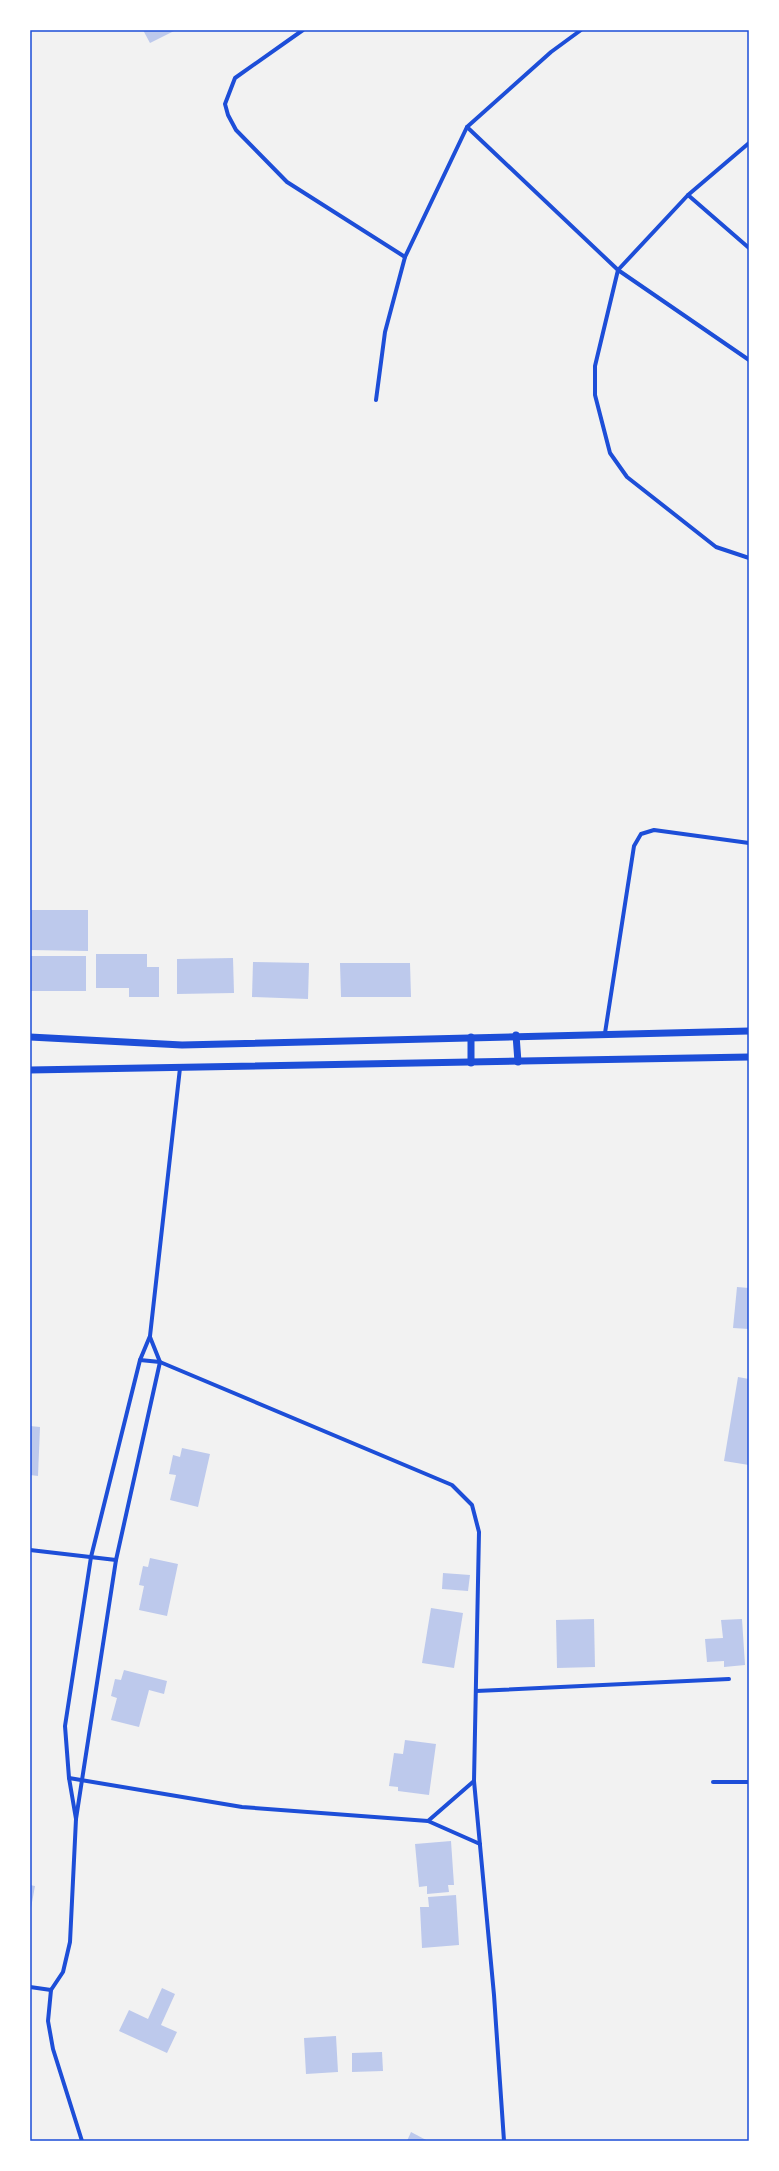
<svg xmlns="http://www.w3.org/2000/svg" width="779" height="2171" font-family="'DejaVu Sans',sans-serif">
	<rect width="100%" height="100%" fill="#f2f2f2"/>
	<g fill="#bdc9ec">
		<path d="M143,30h33l-26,13z"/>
		<path d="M30,910h58v41l-58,-1z"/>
		<path d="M96,954h51v13h12v30h-30v-9h-33z"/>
		<rect x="30" y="956" width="56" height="35"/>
		<path d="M233,958l1,35 -57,1v-35z"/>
		<path d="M253,962l56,1 -1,36 -56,-2z"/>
		<path d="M340,963h70l1,34h-70z"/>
		<path d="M737,1287l12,1v41l-16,-1z"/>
		<path d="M738,1377l11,2v86l-25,-4z"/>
		<path d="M30,1426l10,1 -2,49 -8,-1z"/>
		<path d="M182,1448l28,6 -12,53 -28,-7 6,-25 -7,-1 4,-19 7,2z"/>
		<path d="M150,1558l28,6 -11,52 -28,-6 5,-24 -5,-1 4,-19 5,1z"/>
		<path d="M443,1573l27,2 -2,16 -26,-2z"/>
		<path d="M431,1608l32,5 -9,55 -32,-5z"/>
		<path d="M594,1619l1,48 -38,1 -1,-48z"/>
		<path d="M742,1619l3,46 -21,2v-6l-17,1 -2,-23 18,-1 -2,-18z"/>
		<path d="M124,1670l43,11 -3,13 -15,-4 -10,37 -28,-7 6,-22 -6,-2 4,-17 6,1z"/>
		<path d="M405,1740l31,4 -7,51 -31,-4v-4l-9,-1 5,-33 9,1z"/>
		<path d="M451,1841l3,44h-6l1,7 -22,2v-8l-8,1 -4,-43z"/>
		<path d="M30,1885l5,1 -4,22h-1z"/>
		<path d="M456,1895l3,50 -37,3 -2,-41h9l-1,-10z"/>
		<path d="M162,1988l13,6 -14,31 16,7 -10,21 -48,-22 10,-21 19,9z"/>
		<path d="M336,2036l2,36 -32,2 -2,-36z"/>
		<path d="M382,2052l1,19 -31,1v-19z"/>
		<path d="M411,2132l17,9h-21z"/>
	</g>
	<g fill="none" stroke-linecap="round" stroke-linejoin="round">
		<g stroke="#1d4ed8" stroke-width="4">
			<path d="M303,30l-68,48 -10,26 3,11 8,15 51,52 118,75"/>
			<path d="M581,30l-30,22 -84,75 151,143 131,90"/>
			<path d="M749,143l-61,52 -70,75 -23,96v29l15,58 17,24 89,70 33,11"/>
			<path d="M688,195l61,53"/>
			<path d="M376,400l9,-68 20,-75 62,-130"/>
			<path d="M605,1033l29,-187 7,-12 13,-4 95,13"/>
			<path d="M140,1360l20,2 292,123 20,20 7,27 -5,249 20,214 10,146"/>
			<path d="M30,1550l86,10"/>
			<path d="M476,1691l253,-12"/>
			<path d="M69,1778l173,29 186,14 52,23"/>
			<path d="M713,1782h36"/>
			<path d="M76,1819l-7,-41 -4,-52 26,-169 49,-197 10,-24 30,-268"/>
			<path d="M428,1821l46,-40"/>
			<path d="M30,1987l21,3 12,-18 7,-30 6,-123 6,-39 34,-220 44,-198 -10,-25"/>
			<path d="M51,1990l-3,31 5,28 29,92"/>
		</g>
		<g stroke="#1d4ed8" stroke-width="7">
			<path d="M516,1035l2,27"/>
			<path d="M30,1037l152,8 567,-14"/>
			<path d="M471,1037v26"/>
			<path d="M30,1070l719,-13"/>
		</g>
	</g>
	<rect width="779" height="2171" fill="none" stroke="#ffffff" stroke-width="62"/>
	<rect x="31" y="31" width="717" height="2109" fill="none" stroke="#1d4ed8" stroke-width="1.5"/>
</svg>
